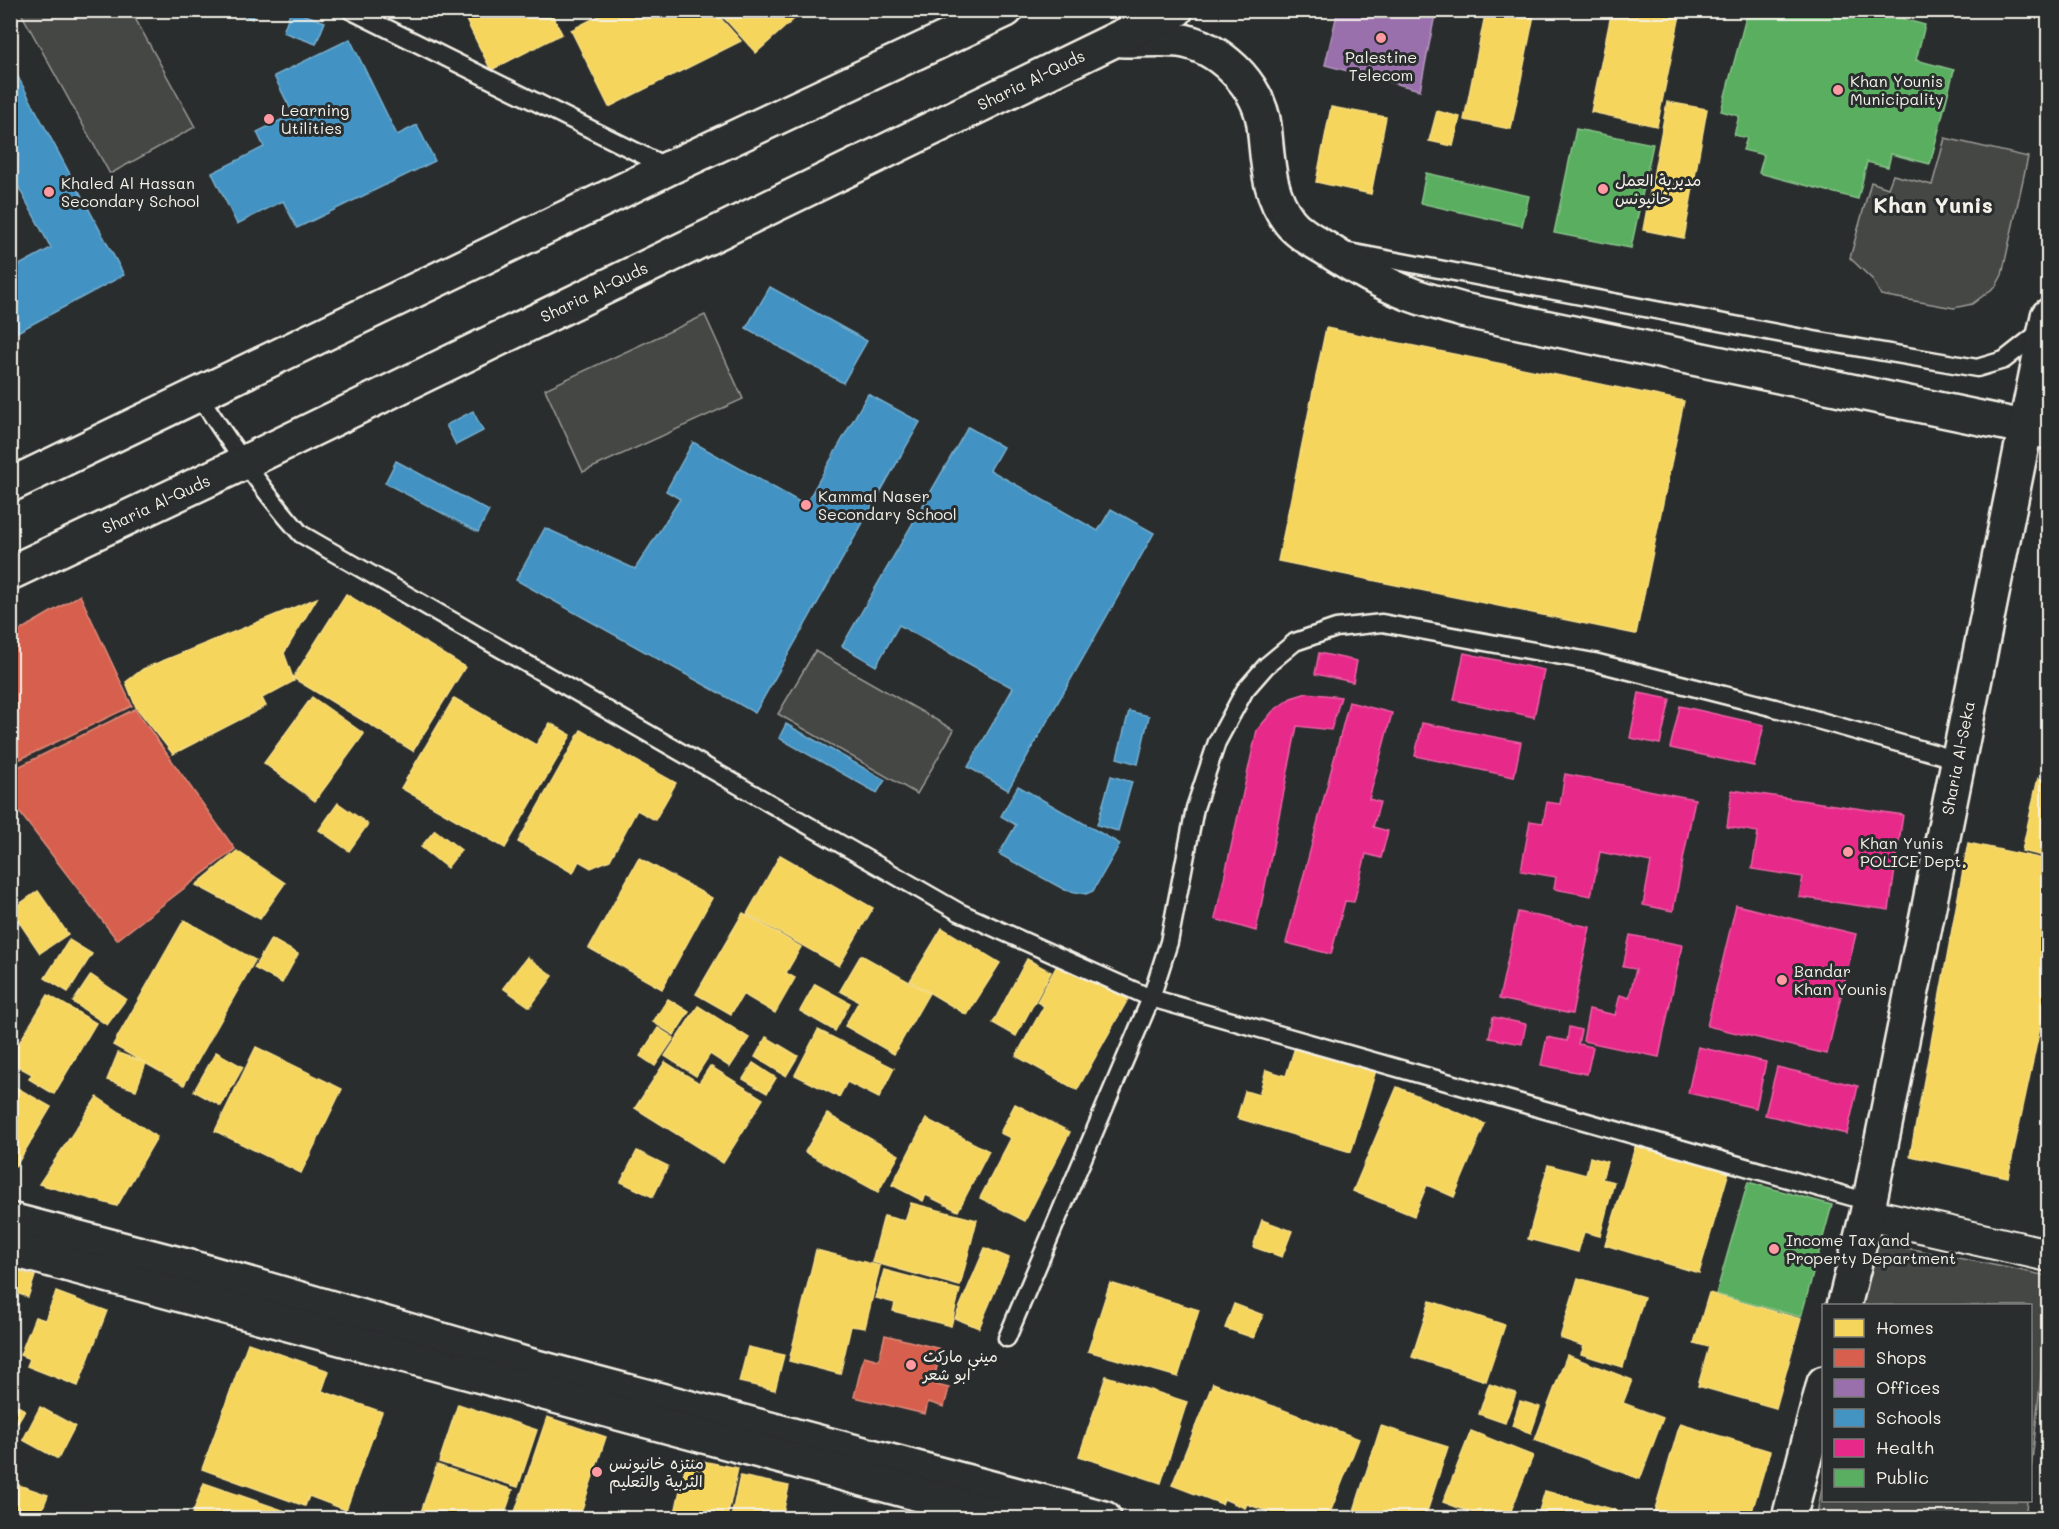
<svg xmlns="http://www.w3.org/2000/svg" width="2059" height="1529" font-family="Mali,'Playpen Sans Arabic',sans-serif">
	<rect width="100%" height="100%" fill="#2a2d2e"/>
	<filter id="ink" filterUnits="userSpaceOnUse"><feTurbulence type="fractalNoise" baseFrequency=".0167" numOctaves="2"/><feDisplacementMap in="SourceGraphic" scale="12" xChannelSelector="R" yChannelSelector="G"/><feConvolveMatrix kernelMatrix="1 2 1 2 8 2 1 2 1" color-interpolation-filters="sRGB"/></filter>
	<g filter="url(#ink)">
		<g fill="#444645" stroke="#9c9c96" stroke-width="1.5">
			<path d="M20,11h111l64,116 -85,47z"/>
			<path d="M1945,138l83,19 -26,118 -6,11 -24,18 -18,4 -73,-13 -9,-16 -22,-21 21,-76 17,6 5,-13 39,10z"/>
			<path d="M705,315l38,84 -160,73 -38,-83z"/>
			<path d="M815,651l139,79 -37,64 -139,-80z"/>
			<path d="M1877,1242l171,34v33l-17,162 -1,-165 -167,-1z"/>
			<path d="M1823,1484l1,16 203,1 -2,17h-209z"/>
		</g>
		<g fill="#f6d55c" stroke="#f5dd86" stroke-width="1.5">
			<path d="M461,10h89l12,24 -71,36z"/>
			<path d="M610,10h103l28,31 -132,66 -38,-77z"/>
			<path d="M717,10h87l-48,43z"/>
			<path d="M1486,10h49l-24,119 -47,-9z"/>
			<path d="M1612,10h69l-24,116 -66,-14z"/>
			<path d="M1667,102l40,7 -23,129 -41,-8z"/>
			<path d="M1331,107l55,10 -15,77 -55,-12z"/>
			<path d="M1437,111l23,6 -7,29 -24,-5z"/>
			<path d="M1326,328l358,73 -48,233 -358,-73z"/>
			<path d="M346,594l119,73 -52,84 -120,-73z"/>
			<path d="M317,598l-33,55 10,28 -32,17 4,8 -93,48 -37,-47 -10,-25 17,-13z"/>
			<path d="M312,697l52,37 -49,67 -51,-38z"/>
			<path d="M454,698l82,47 14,-22 21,12 -66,113 -104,-60z"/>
			<path d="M581,730l95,53 -21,37 -18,-10 -27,50 -19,8 -12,-7 -6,12 -55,-31z"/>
			<path d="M2038,778l10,3v76l-26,-6z"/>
			<path d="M338,803l30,21 -19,27 -30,-21z"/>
			<path d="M435,830l26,20 -14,18 -26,-21z"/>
			<path d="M1968,843l80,17v131l-40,186 -98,-21z"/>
			<path d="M237,851l48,32 -25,36 -64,-34z"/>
			<path d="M780,855l93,53 -34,58 -92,-52z"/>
			<path d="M639,858l73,40 -50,91 -73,-41z"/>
			<path d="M38,891l30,43 -28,19 -29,-43z"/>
			<path d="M743,913l58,34 -15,26 9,5 -20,35 -32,-19 -12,20 -35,-20z"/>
			<path d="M184,920l71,40 -71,125 -71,-40z"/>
			<path d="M942,928l58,35 -33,52 -57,-34z"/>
			<path d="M271,939l27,15 -16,29 -28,-15z"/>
			<path d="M69,940l23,14 -24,38 -23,-14z"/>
			<path d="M861,955l68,38 -35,61 -49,-28 14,-25 -19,-10z"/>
			<path d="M527,957l26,19 -23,31 -27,-19z"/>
			<path d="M1027,959l24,13 -35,64 -23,-13z"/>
			<path d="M1060,960l68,39 -51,91 -61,-34 28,-50 -7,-4z"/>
			<path d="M91,975l35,24 -19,26 -34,-23z"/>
			<path d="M815,984l35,19 -15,28 -35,-20z"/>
			<path d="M48,995l48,28 -42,71 -25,-15 3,-5 -22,-12v-4z"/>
			<path d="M668,999l21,13 -15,23 -21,-13z"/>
			<path d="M698,1006l51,32 -19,29 -20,-13 -14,22 -31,-20z"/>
			<path d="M658,1028l16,10 -19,28 -15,-10z"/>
			<path d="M818,1030l76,38 -15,30 -32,-16 -8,15 -44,-22z"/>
			<path d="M766,1037l32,19 -12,20 -31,-19z"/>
			<path d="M1296,1044l81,23 -26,85 -114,-34 8,-27 14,4 7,-25 20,6z"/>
			<path d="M256,1047l86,42 -41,84 -86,-42z"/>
			<path d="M216,1052l27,15 -22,39 -27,-15z"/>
			<path d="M118,1053l28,10 -10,27 -29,-10z"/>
			<path d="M665,1062l34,21 11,-17 53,33 -40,64 -88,-55z"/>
			<path d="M753,1063l23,15 -9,15 -24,-14z"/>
			<path d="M10,1084l41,23 -35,59 -6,-3z"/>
			<path d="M1397,1087l88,37 -31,73 -27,-12 -13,31 -61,-25z"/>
			<path d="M97,1097l60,40 -40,69 -78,-22z"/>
			<path d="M1015,1104l55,28 -45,89 -45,-23 31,-60 -11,-5z"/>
			<path d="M827,1114l72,41 -21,37 -73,-40z"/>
			<path d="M926,1119l63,32 -31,60 -32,-16 -3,6 -31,-16z"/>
			<path d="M1637,1141l93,27 -31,105 -94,-28z"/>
			<path d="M637,1151l31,15 -15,31 -32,-15z"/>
			<path d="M1590,1157l17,5 -5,17 12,3 -14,54 -16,-4 -6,20 -50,-13 20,-74 38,10z"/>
			<path d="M911,1203l66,17 -17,66 -88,-24 12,-46 21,5z"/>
			<path d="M1262,1220l30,11 -10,26 -29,-10z"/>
			<path d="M985,1248l24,10 -30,70 -24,-10z"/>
			<path d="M816,1250l64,16 -15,62 -14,-2 -11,48 -51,-13z"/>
			<path d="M10,1269l25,7 -7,21 -18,-6z"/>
			<path d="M884,1270l76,20 -9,36 -58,-15 2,-8 -19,-5z"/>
			<path d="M1578,1278l66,19 -21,70 -42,-13 3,-8 -24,-8z"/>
			<path d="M1110,1283l89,27 -21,67 -90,-26z"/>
			<path d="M56,1292l51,19 -29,75 -51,-20 3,-7 -10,-4 15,-38 10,3z"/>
			<path d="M1709,1293l92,26 -25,89 -78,-22 11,-39 -15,-4z"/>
			<path d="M1430,1301l75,24 -19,56 -74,-24z"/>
			<path d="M1234,1304l29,11 -9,23 -29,-10z"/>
			<path d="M248,1343l81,28 -7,20 60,21 -36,98 -37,-14 -4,10 -103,-37z"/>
			<path d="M748,1347l36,8 -9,35 -36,-8z"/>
			<path d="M1567,1355l65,25 -9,23 40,15 -23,61 -105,-39z"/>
			<path d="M1106,1376l81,26 -26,81 -82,-27z"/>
			<path d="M1213,1383l146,56 -31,79h-42l-39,-14 -2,4 -21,-9 -2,5 -50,-19z"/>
			<path d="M1489,1384l27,9 -11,30 -26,-9z"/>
			<path d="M1520,1401l20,6 -9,26 -19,-7z"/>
			<path d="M10,1402l15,8 -15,25z"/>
			<path d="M458,1404l79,26 -19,57 -79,-25z"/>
			<path d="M40,1407l35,19 -17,33 -35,-19z"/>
			<path d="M547,1417l59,20 -27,81h-66z"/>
			<path d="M1680,1424l90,27 -20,67 -26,-5 -2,5h-60l-9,-2z"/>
			<path d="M1381,1426l67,21 -23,71 -73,-1z"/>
			<path d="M1471,1431l62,25 -25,62h-22l-43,-16z"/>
			<path d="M687,1458l51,10 -11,50h-53z"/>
			<path d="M437,1465l76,25 -10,28h-84z"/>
			<path d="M740,1476l49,10 -7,32h-51z"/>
			<path d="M10,1482l38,13 -9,23h-13l-16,-5z"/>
			<path d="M204,1483l84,29 -2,6h-95z"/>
			<path d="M1545,1491l82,22 -1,5h-89z"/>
		</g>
		<g fill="#d6604d" stroke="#df8c7c" stroke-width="1.5">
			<path d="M80,595l52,111 -122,58v-128z"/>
			<path d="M135,709l100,140 -118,91 -107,-140v-29z"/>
			<path d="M885,1335l56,14 -8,35 16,4 -5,19 -16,-5 -3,12 -71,-17 10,-41 15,4z"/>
		</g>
		<path fill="#9970ab" stroke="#b497bd" stroke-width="1.5" d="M1338,10h98l-16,80 -95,-25z"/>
		<g fill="#4393c3" stroke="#78afce" stroke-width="1.5">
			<path d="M232,10h24l-4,9z"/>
			<path d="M291,10l34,12 -9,22 -33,-12z"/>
			<path d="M350,39l47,96 20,-10 18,36 -138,67 -14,-27 -46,23 -25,-51 52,-26 -7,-15 36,-18 -19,-38z"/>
			<path d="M10,62l114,213 -114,61v-66l41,-22 -41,-77z"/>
			<path d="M770,287l97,54 -24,42 -97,-55z"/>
			<path d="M868,394l52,28 -165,291 -239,-133 29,-52 90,41 45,-70 -14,-8 27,-49 112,63z"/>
			<path d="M473,411l10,20 -27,14 -10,-20z"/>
			<path d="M968,427l35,20 -13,23 108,61 13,-22 43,24 -146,257 -40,-23 45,-79 -114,-63 -23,41 -34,-20z"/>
			<path d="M396,461l93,50 -11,21 -93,-49z"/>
			<path d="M1129,711l20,5 -11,48 -21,-6z"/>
			<path d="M786,724l99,56 -8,13 -98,-55z"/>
			<path d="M1111,776l21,6 -14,49 -21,-6z"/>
			<path d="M1018,786l102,58 -27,47 -7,3 -21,-4 -66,-36 17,-29 -15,-9z"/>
		</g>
		<g fill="#e7298a" stroke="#eb65a6" stroke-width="1.5">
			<path d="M1319,653l38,8 -4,21 -38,-8z"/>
			<path d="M1464,653l80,17 -10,47 -80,-17z"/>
			<path d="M1307,693l34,4 -10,33 -34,-4 -41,205 -41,-12 42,-189 16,-19 18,-13z"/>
			<path d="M1639,693l31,6 -10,45 -30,-6z"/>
			<path d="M1349,702l43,11 -23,86 11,3 -7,25 15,4 -7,27 -15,-4 -12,48 -9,-1 -14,53 -45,-11z"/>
			<path d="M1680,706l84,19 -10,41 -84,-18z"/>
			<path d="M1422,723l99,19 -7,35 -99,-21z"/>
			<path d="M1565,774l130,25 -22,112 -30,-6 8,-43 -51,-10 -9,44 -37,-7 2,-12 -35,-6 9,-50 13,2 4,-21 13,2z"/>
			<path d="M1732,790l171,25 -14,95 -90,-13 4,-20 -51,-8 6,-37 -31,-5z"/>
			<path d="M1736,905l120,29 -29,120 -120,-28z"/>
			<path d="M1518,912l72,15 -18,87 -73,-15z"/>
			<path d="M1630,935l52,10 -23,112 -76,-16 6,-32 26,6 5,-20 9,3 7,-29 -13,-2z"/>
			<path d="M1493,1017l33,7 -4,20 -33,-6z"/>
			<path d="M1569,1027l12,3 -3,14 15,3 -6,27 -46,-9 6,-28 20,4z"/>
			<path d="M1698,1047l68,15 -10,46 -68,-15z"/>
			<path d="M1777,1067l81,19 -11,48 -82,-19z"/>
		</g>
		<g fill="#5aae61" stroke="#88c28a" stroke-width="1.5">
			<path d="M1748,10h157l-2,9 22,6 -9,35 38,10 -24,94 -39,-10 -3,13 -21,-5 -9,37 -99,-26 5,-18 -21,-5 4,-12 -13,-3 5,-19 -18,-5z"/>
			<path d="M1576,129l77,15 -22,104 -77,-15z"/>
			<path d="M1426,173l103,23 -7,30 -102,-23z"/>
			<path d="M1748,1182l84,23 -31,112 -85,-23z"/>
		</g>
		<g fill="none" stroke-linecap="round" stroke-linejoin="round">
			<defs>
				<g id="service">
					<path d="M350,10l319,158"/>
					<path d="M1349,252l465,88 163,28 27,-8 38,-30"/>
					<path d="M198,394c32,49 64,96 103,140l658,378 192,86 718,204"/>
					<path d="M1007,1338l144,-340 18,-56 26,-134 22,-66 28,-52 21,-24 29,-24 41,-14 46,-5 212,39 181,46 183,52"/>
				</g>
				<path id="minor" d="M1867,1214l181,41"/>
				<g id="secondary">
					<path d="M1123,40c18,0 37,-1 55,0 40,5 81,45 86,85 4,34 3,67 25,96 9,12 23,19 36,27 26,17 52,33 80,44 18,8 38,12 57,18l586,122"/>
					<path d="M10,485l659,-317 337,-158"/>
					<path d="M10,573l233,-110 933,-453"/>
					<path d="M10,1220l180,47 335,97 579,154"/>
					<path d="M10,1249l998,269"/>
					<path d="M1844,1306l23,-92 181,-898"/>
					<path d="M1789,1518l35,-135"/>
				</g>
			</defs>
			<use href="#service" stroke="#f4f1e8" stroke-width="21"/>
			<use href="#minor" stroke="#f4f1e8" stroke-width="36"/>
			<use href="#secondary" stroke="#f4f1e8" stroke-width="38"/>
			<use href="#service" stroke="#2a2d2e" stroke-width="16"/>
			<use href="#minor" stroke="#2a2d2e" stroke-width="32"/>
			<use href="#secondary" stroke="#2a2d2e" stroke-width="33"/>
		</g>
	</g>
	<g fill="#ff9aa2" stroke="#2a2d2e" stroke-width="2">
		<circle cx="1381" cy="38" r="6"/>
		<circle cx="1838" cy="90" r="6"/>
		<circle cx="269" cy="119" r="6"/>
		<circle cx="1603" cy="189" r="6"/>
		<circle cx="49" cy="192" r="6"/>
		<circle cx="806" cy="505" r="6"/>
		<circle cx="1848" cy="852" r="6"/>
		<circle cx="1782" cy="980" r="6"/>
		<circle cx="1774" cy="1249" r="6"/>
		<circle cx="911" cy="1365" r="6"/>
		<circle cx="597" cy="1472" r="6"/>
	</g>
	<g text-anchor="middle" stroke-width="6" stroke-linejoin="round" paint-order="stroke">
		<g font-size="16" fill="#f4f1e8" stroke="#2a2d2e" text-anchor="start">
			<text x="1381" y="63" text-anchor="middle">Palestine<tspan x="1381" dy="18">Telecom</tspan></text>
			<text x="1850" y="87">Khan Younis<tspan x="1850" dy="18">Municipality</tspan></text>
			<text x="281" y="116">Learning<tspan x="281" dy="18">Utilities</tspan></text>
			<text x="1615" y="186">مديرية العمل<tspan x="1615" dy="18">خانيونس</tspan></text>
			<text x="61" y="189">Khaled Al Hassan<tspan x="61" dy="18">Secondary School</tspan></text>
			<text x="818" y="502">Kammal Naser<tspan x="818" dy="18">Secondary School</tspan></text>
			<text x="1860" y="849">Khan Yunis<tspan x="1860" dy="18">POLICE Dept.</tspan></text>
			<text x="1794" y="977">Bandar<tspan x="1794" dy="18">Khan Younis</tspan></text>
			<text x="1786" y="1246">Income Tax and<tspan x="1786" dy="18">Property Department</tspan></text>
			<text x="923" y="1362">ميني ماركت<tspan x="923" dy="18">ابو شعر</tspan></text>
			<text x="609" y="1469">منتزه خانيونس<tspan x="609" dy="18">التربية والتعليم</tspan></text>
		</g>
		<g font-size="16" fill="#f4f1e8" stroke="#2a2d2e">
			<text transform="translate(1031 80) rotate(-26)" y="6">Sharia Al-Quds</text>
			<text transform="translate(594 292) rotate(-26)" y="6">Sharia Al-Quds</text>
			<text transform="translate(156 504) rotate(-25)" y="6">Sharia Al-Quds</text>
			<text transform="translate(1958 758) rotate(-79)" y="6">Sharia Al-Seka</text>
		</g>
		<g font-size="22" font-weight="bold" fill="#f4f1e8" stroke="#2a2d2e">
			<text x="1933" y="213">Khan Yunis</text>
		</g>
	</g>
	<rect width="2059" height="1529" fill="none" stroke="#2a2d2e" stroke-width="36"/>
	<rect x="18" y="18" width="2023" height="1493" fill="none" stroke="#f4f1e8" stroke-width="2" filter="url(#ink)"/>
	<rect x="1822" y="1304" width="210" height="198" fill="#2a2d2e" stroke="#7b7b78" stroke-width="1.5"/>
	<rect x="1834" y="1319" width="30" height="18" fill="#f6d55c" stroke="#7b7b78" stroke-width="1.5"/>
	<text x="1876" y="1334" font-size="18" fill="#f4f1e8">Homes</text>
	<rect x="1834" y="1349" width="30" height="18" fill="#d6604d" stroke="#7b7b78" stroke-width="1.5"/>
	<text x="1876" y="1364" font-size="18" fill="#f4f1e8">Shops</text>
	<rect x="1834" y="1379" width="30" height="18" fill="#9970ab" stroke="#7b7b78" stroke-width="1.5"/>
	<text x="1876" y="1394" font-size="18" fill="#f4f1e8">Offices</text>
	<rect x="1834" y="1409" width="30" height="18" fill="#4393c3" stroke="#7b7b78" stroke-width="1.5"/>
	<text x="1876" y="1424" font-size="18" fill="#f4f1e8">Schools</text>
	<rect x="1834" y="1439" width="30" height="18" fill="#e7298a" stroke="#7b7b78" stroke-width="1.5"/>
	<text x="1876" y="1454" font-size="18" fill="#f4f1e8">Health</text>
	<rect x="1834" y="1469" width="30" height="18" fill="#5aae61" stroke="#7b7b78" stroke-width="1.5"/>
	<text x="1876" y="1484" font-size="18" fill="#f4f1e8">Public</text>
</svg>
